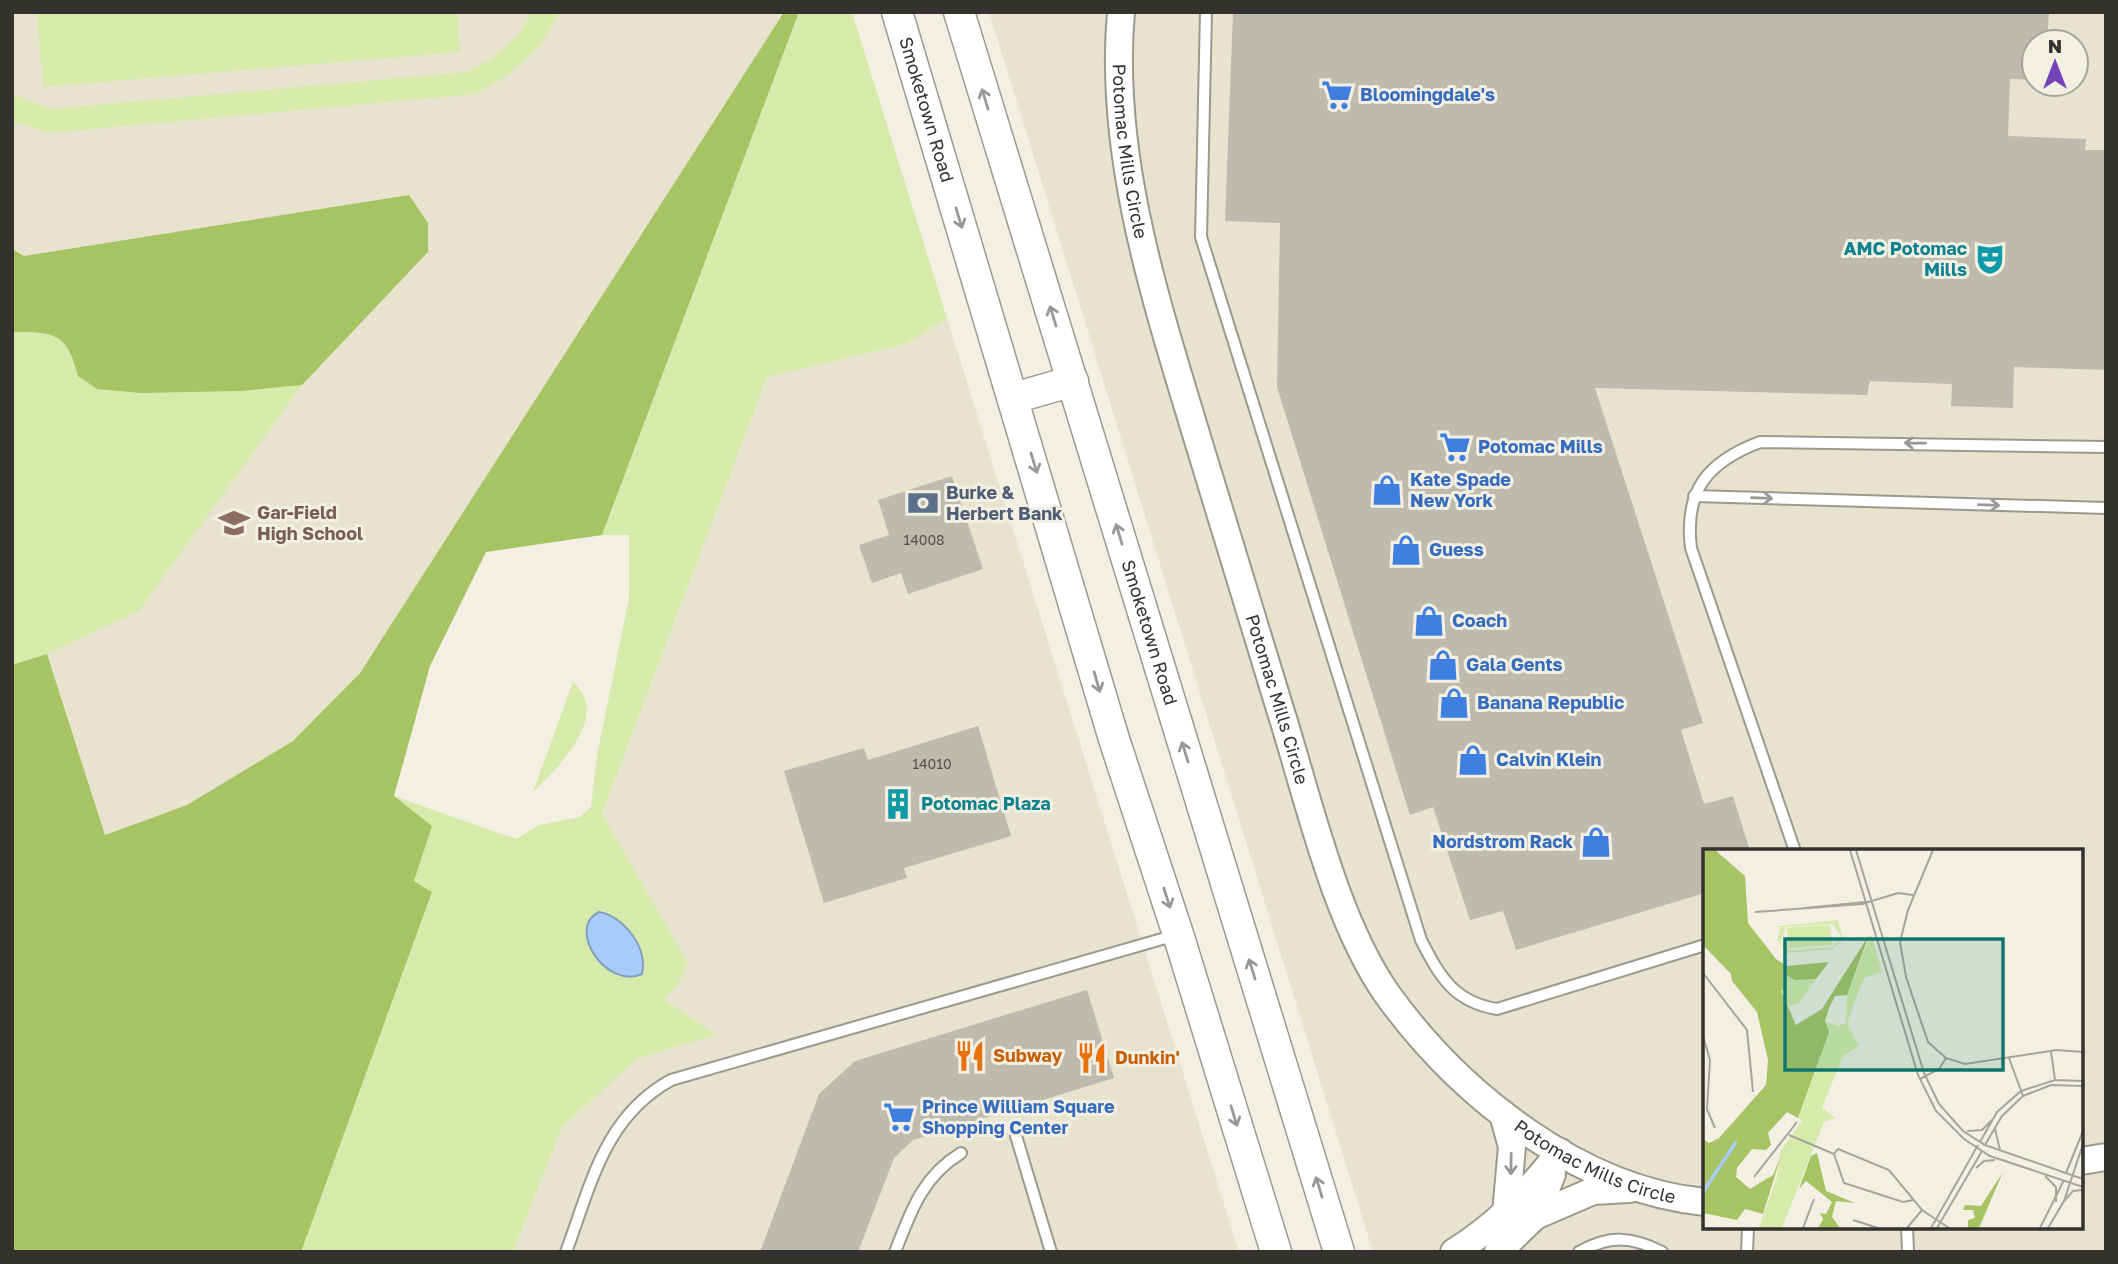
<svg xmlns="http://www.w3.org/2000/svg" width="2118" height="1264" font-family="'Golos Text',sans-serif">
	<rect width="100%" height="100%" fill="#f3f0e3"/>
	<g fill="#e8e3cf" fill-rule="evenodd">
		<path d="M12,12h772l-424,661 -67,68 -106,64 -82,30 -58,-181 -35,11v-333h37l-25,-76 -12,-7z"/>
		<path d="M989,12h1117v1240h-733zM2034,42h42v42h-42zM1705,851h376v376h-376z"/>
		<path d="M947,318l292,934h-726l69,-177 -60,-48 245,-651 139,-32z"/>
	</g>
	<g fill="#d6ebab">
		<path d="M37,12h420l3,40 -417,35z"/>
		<path d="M531,12h27c-13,39 -49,65 -84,82l-425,39 -37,-12v-27l39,15 416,-37c26,-13 53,-32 64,-60z"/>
		<path d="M799,12h53l95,306 -41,26 -139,33 -165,437 86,149 -10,21 -14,15 52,36 -78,23 -76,69 -49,125h-212l131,-360 -18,-11 -20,-85 122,43 23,-14 41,-8 11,-10 6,-52 32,-157v-63h-27z"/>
		<path d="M12,332c42,0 55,0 66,44l19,13 44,4 100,-2 61,-6 -163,226 -92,43 -35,11z"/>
		<path d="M573,682c39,33 -15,86 -40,110z"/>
	</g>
	<g fill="#a7c465">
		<path d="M784,12h15l-197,523 -116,17 -56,114 -36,130 38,30 -18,55 18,11 -131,360h-289v-587l35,-11 58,181 82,-30 106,-64 67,-68z"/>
		<path d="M409,195l19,28v29l-126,133 -61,6 -100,2 -44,-4 -19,-13c-11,-44 -24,-44 -66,-44v-83l12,7z"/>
	</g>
	<path fill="#a8ccfa" stroke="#859ebd" stroke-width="2" d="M599,912c25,4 49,36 43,62 -37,16 -76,-47 -43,-62z"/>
	<g fill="#bdbaae">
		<path d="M1233,12h816l-2,30h-13v38l-24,-1 -2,57 78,3 -1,11h21v220l-92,-3 -1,41 -62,-2 1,-22 -82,-3 -3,14 -272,-7 108,335 -22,7 23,74 29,-8 17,55h-45v42l-189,57 -13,-39 -33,9 -37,-113 -23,8 -133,-428 3,-164 -55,-2z"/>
		<path d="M952,476l31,93 -75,25 -7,-21 -29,10 -13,-38 30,-10 -11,-35z"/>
		<path d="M978,726l33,110 -107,32 3,10 -83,25 -40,-132 80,-23 4,12z"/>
		<path d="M1087,990l27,88 -201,62 -19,18 -36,94h-98l59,-158 36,-33z"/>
	</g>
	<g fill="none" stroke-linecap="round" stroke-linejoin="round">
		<defs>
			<g id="service">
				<path d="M1206,12l-5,225 220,703c19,37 33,62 76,69l208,-64"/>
				<path d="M1694,496l412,12"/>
				<path d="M1795,851l-104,-303c-7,-57 16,-86 69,-106l346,5"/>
				<path d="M1016,1136l35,116"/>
				<path d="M1907,1227l1,25"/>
				<path d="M566,1252c25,-67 38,-135 105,-172l505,-145"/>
				<path d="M895,1252c16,-41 27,-75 66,-99"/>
				<path d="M1579,1252c31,-17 52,-16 83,0"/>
				<path d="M1747,1252l1,-25"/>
			</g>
			<g id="tertiary">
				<path id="s1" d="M1121,12c-13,144 35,289 76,425 28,90 55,181 83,272 28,88 54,209 107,285 72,100 192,196 318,208"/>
				<path d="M1503,1114l9,33 -6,66"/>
				<path d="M2081,1161l25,-4"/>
				<path d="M1535,1216l58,-25 36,-2"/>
				<path d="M1454,1252c43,-26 75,-61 106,-100"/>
				<path d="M1498,1252l37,-36 17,-42"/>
			</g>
			<g id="secondary">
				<path id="s2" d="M897,12l217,727 64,195 98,318"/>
				<path id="s3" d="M959,12l380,1240"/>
				<path d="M1014,398l59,-17"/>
			</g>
		</defs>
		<use href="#service" stroke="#9c998d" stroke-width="14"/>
		<use href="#tertiary" stroke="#9c998d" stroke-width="30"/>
		<use href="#secondary" stroke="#9c998d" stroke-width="33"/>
		<use href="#service" stroke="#fff" stroke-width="10"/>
		<use href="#tertiary" stroke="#fff" stroke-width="26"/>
		<use href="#secondary" stroke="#fff" stroke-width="30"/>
	</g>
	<defs><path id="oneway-shaft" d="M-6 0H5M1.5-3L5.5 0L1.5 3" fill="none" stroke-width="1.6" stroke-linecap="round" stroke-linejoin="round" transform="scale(1.75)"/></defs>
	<g stroke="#9a9896">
		<use href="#oneway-shaft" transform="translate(985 99) rotate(-107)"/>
		<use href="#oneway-shaft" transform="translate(959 218) rotate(73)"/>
		<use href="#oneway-shaft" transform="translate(1053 316) rotate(-107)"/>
		<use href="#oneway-shaft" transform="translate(1915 443) rotate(-179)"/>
		<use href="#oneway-shaft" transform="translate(1034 463) rotate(73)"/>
		<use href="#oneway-shaft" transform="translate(1762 498) rotate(2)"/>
		<use href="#oneway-shaft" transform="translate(1989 505) rotate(2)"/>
		<use href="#oneway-shaft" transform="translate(1119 534) rotate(-107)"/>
		<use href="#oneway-shaft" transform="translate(1097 682) rotate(74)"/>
		<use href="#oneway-shaft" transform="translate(1185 752) rotate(-107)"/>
		<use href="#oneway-shaft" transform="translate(1167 898) rotate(72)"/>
		<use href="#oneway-shaft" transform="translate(1252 969) rotate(-107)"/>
		<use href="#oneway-shaft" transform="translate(1234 1116) rotate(73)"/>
		<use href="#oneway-shaft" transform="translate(1511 1164) rotate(91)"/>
		<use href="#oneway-shaft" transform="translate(1319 1187) rotate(-107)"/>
	</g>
	<defs>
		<symbol id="supermarket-bare" viewBox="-9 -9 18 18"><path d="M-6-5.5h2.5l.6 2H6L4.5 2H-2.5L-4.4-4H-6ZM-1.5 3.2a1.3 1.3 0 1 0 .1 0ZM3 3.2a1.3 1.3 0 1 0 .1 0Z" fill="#3f7fe0" stroke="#f3f0e3" stroke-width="2.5" paint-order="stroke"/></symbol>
		<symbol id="theatre-bare" viewBox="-9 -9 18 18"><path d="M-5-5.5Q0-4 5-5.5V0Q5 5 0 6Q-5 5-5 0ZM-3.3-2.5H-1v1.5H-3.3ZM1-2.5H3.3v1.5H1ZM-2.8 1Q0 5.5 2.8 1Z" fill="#0f9aa8" stroke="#f3f0e3" stroke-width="2.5" paint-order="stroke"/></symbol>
		<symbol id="shop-bare" viewBox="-9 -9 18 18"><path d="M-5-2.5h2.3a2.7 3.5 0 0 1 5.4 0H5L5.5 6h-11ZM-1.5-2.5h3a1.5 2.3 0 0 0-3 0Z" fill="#3f7fe0" stroke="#f3f0e3" stroke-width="2.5" paint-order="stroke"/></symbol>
		<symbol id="bank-bare" viewBox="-9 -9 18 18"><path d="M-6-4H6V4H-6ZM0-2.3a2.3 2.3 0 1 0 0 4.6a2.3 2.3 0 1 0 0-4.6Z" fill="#5c6f8a" stroke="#f3f0e3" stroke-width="2.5" paint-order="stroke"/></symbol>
		<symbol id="school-bare" viewBox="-9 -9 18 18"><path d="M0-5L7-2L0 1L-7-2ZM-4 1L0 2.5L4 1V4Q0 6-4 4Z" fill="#8d6e63" stroke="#f3f0e3" stroke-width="2.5" paint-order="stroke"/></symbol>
		<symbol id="building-bare" viewBox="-9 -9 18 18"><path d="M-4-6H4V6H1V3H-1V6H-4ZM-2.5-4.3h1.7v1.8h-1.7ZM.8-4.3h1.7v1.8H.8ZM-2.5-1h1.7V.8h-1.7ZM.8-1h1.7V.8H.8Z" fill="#0f9aa8" stroke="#f3f0e3" stroke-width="2.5" paint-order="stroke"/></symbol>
		<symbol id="restaurant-bare" viewBox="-9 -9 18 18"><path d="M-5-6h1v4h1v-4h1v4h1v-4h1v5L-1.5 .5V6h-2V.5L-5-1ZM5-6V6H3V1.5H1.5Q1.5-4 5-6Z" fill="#e8710a" stroke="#f3f0e3" stroke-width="2.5" paint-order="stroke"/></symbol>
	</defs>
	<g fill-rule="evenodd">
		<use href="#supermarket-bare" x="1315" y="73" width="44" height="44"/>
		<use href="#theatre-bare" x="1968" y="237" width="44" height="44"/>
		<use href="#supermarket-bare" x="1433" y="425" width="44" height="44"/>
		<use href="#shop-bare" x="1365" y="468" width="44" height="44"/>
		<use href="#bank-bare" x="901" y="481" width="44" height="44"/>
		<use href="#school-bare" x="212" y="501" width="44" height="44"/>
		<use href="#shop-bare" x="1384" y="528" width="44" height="44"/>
		<use href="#shop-bare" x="1407" y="599" width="44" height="44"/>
		<use href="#shop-bare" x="1421" y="643" width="44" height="44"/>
		<use href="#shop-bare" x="1432" y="681" width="44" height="44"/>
		<use href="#shop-bare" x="1451" y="738" width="44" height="44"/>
		<use href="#building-bare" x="876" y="782" width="44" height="44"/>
		<use href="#shop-bare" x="1574" y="820" width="44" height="44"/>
		<use href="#restaurant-bare" x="948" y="1034" width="44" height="44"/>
		<use href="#restaurant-bare" x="1070" y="1036" width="44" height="44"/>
		<use href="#supermarket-bare" x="877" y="1095" width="44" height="44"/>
	</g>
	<g text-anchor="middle" stroke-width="6" stroke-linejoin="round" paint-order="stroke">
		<g font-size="14" fill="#56544e">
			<text x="924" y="545">14008</text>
			<text x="932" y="769">14010</text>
		</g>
		<g font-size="18" font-weight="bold" fill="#366cbe" stroke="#f3f0e3" text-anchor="start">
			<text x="1360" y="101">Bloomingdale's</text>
			<text x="1478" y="453">Potomac Mills</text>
			<text x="1410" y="486">Kate Spade<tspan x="1410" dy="21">New York</tspan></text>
			<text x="1429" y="556">Guess</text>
			<text x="1452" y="627">Coach</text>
			<text x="1466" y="671">Gala Gents</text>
			<text x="1477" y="709">Banana Republic</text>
			<text x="1496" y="766">Calvin Klein</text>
			<text x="1573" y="848" text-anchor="end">Nordstrom Rack</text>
			<text x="922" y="1113">Prince William Square<tspan x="922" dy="21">Shopping Center</tspan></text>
		</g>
		<g font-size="18" fill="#34322e" stroke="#f3f0e3">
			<text dy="6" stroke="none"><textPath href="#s2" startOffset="102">Smoketown Road</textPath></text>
			<text dy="6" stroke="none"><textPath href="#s1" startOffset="140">Potomac Mills Circle</textPath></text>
			<text dy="6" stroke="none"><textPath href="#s3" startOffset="649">Smoketown Road</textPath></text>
			<text dy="6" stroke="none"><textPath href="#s1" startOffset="709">Potomac Mills Circle</textPath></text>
			<text dy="6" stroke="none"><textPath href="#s1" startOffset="1297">Potomac Mills Circle</textPath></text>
		</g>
		<g font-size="18" font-weight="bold" fill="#0d838f" stroke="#f3f0e3" text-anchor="end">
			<text x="1967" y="255">AMC Potomac<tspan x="1967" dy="21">Mills</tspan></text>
			<text x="921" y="810" text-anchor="start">Potomac Plaza</text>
		</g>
		<g font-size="18" font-weight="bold" fill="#4e5e75" stroke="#f3f0e3" text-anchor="start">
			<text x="946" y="499">Burke &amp;<tspan x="946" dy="21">Herbert Bank</tspan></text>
		</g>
		<g font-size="18" font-weight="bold" fill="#785e54" stroke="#f3f0e3" text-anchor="start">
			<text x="257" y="519">Gar-Field<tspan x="257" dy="21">High School</tspan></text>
		</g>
		<g font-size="18" font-weight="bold" fill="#c56008" stroke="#f3f0e3" text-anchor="start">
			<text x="993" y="1062">Subway</text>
			<text x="1115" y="1064">Dunkin'</text>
		</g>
	</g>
	<g transform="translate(1703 849)">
		<rect width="380" height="380" fill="#f3f0e3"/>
		<path d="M135,71l5,19 -11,10 -44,4 -11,-13 4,-13h-10zM130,75l8,12 -8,11 -43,4 -10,-9 6,-15zM127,76l2,20 -43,3 -2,-20zM168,85l11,38 -18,6 -17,45 12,23 -16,10 -21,52 13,10 -11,4 -42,106h-23l18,-51 3,-25 22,-31 -4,-3 31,-86 -4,-10 13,4 8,-3 1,-28zM82,125l10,6 21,-1 -17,24 -14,5 -4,-17 5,-3z" fill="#d6ebab" fill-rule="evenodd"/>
		<path d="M0,1h12l30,26 3,47 28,36 11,7 42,-4 -13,17 -21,1 -10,-6 1,14 -5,3 15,34 26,-16 47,-74 -22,60 -12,1 -6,12 -4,13 4,11 -31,86 -11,-6 -19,21 3,12 -5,5 -14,-1 -15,19 -1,9 14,12 23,-14 8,-19 -18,58 -18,-5 -8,11 -34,-7v-74l6,4 10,-5 47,-53 2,-25 -11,-48 -25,-31 -1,-7 -28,-29zM114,304l9,38 29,12 -19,-2 -4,16 8,11h-22l5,-9 -3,-6 6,1 6,-12 -26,-21 -7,8 12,-33zM300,323l-24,56h-11v-8l7,-2 -2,-8h-10l2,-5 16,1z" fill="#a7c465"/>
		<path fill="none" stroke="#a8ccfa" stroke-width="3.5" d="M0,343l33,-50"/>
		<path fill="none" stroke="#a7a49b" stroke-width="2" d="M147,1l68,225 18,36 28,28 26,17 93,31M153,1l68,223 15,31 24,27 22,14 98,34M230,1l-25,60 -8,32 6,35 22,65 18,16 19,6 92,-14 26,2M102,59l60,-6M52,63l107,-8 36,-11 15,2M0,124l44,57 6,62M0,187l7,24 -3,49 8,19M348,202l4,29M306,209l14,38M217,230l19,-10 7,-11M292,280l5,21M264,282l15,-1 11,-11M86,286l45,19M277,293l17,-30 24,-21 34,-11 28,1M282,296l17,-29 21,-20 28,-11 32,1M131,305l4,-5 51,21 33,40 27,18M131,305l10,29 59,19 11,-2M273,319l8,-7 11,-1M363,324l17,-42M342,327l11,11v15M51,328l43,-55M361,352l9,-10 10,-1M150,371l25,8M100,379l11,-29M204,379l15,-18M228,379l47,-83M234,379l45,-77M337,379l24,-48M345,379l16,-27 19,-57"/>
		<path fill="#0f766e" fill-opacity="0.15" stroke="#0f766e" stroke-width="3.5" d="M82,90h218v131h-218z"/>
		<rect width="380" height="380" fill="none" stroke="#34322e" stroke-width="3.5"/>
	</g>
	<rect width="2118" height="1264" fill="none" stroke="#34322e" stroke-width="28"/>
	<g transform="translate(2055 63)"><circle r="33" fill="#f3f0e3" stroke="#a7a49b" stroke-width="2"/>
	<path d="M0-5L12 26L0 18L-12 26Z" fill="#7443ba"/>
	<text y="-10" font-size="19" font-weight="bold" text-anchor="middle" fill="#34322e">N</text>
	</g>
</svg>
